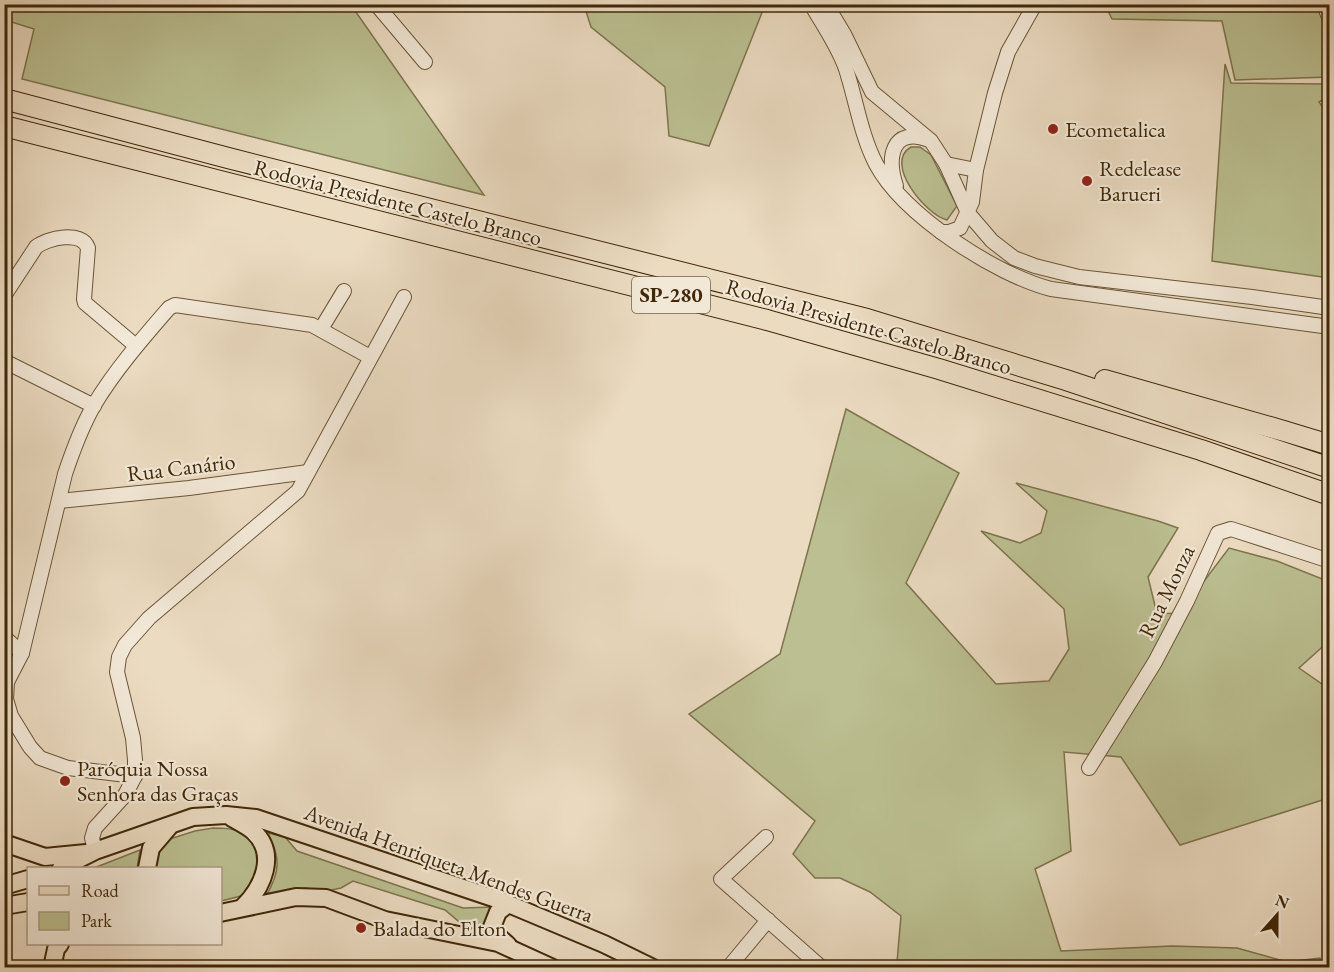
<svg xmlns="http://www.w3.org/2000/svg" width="1334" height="972" font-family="'EB Garamond',serif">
	<rect width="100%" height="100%" fill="#ebdbc1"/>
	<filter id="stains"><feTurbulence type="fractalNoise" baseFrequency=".00333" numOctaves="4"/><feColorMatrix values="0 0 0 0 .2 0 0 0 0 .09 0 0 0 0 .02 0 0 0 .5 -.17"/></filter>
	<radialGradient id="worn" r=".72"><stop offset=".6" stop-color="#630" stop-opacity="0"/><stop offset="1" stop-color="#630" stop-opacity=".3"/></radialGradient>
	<g fill="#bbbf91" stroke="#7e744d" stroke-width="1.5">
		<path d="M4,5h347l133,190 -462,-116 12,-50 -29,-9z"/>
		<path d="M584,5h181l-56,141 -40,-10 -4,-49 -74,-60z"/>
		<path d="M1105,5h210l14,26v46l-94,3 -13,-59 -110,-2z"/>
		<path d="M1225,64l6,19 98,1v12l-10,6 10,14v162l-117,-17z"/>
		<path d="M911,147h9l11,8 26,51 -10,14c-21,-5 -64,-57 -36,-73z"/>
		<path d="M846,409l113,64 -53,110 90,101 53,-3 20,-32 -5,-40 -83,-78 39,12 21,-10 6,-22 -31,-28 142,38 20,7 -30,49 9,37 23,-1 49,-65 48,13 48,19 4,8v53l-30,27 30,21v109l-149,47 -59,-88 -57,-5 7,99 -36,18 26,82 111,-5 65,2 50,14 33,-4 2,9h-420l-5,-5 4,-46 -31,-24 -30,-14h-25l-22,-24 22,-33 -126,-107 91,-60z"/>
		<path d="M213,828c10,0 20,0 29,5 11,6 19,24 16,37 -2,8 -9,18 -13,25l-24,6 -1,-33h-69l9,-26 35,-11z"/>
		<path d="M268,833l17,4 12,14 166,57 30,-1 -7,13 1,13 -23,-7 -19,-16 -92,-29 -12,7 -14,3 -22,-3 -39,8c14,-24 15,-38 2,-63z"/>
		<path d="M140,850l-3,18h-43z"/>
	</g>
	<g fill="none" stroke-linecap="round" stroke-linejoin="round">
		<defs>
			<g id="minor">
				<path d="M376,4l49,58"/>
				<path d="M811,4c12,21 27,42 35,65 10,31 15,66 30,95 27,51 120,111 175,125l279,38"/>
				<path d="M826,4l18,30 28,58 59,49 15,23 22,49 24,28 22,17 21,8 44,11 173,20 78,11"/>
				<path d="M1324,4l6,16"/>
				<path d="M946,164l30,6"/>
				<path d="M896,186c-9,-28 -5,-60 33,-46"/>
				<path d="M941,232h8l11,-4 12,-26 4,-32 19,-77 13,-41 27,-48"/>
				<path d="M4,296l32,-49c11,-9 46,-17 52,1l-4,51 1,4 51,43"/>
				<path d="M321,329l23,-38"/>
				<path d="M4,361l90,45"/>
				<path d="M59,501l130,-13 119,-16"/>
				<path d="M4,637l18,16"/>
				<path d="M1089,768l66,-106 32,-61 31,-68 13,-4 99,32"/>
				<path d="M135,776l-67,-8 -28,-10 -10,-11 -19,-31 -5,-17 1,-17 15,-29 43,-179c8,-24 17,-48 29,-69 21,-35 49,-67 75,-97l6,-3 137,20 58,32"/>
				<path d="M766,837l-45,42 101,89"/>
				<path d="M95,851l-3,-13 3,-10 30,-33 10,-19v-16l-2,-22 -16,-66 2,-15 6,-12 24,-27 149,-127 106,-194"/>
				<path d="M728,968l40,-48"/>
			</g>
			<g id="major">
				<path d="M232,818c7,4 15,8 21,13 25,23 10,56 -10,76"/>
				<path d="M4,843l41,14 41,-4"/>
				<path d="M61,868l34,-17 98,-34 33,-2 30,3 243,82 105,44 49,24"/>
				<path d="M147,868l4,-20 18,-21"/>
				<path d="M4,886l24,-7"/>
				<path d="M4,906l24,-4"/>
				<path d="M220,913l76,-16 30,1 59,22 113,23 55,25"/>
				<path d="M508,945l-14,-12 -2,-6 6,-15 10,-8"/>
				<path d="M52,968l4,-19 4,-5"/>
			</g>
			<g id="highway">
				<path d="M4,99l228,60 635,160 199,61 264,88"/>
				<path d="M4,126l763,194 172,49 262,81 129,45"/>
				<path d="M1105,380l179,51 46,14"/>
			</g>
		</defs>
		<use href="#minor" stroke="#6b5537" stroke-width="16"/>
		<use href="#major" stroke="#402809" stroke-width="20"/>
		<use href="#highway" stroke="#402809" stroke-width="22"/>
		<use href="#minor" stroke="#f2e8d7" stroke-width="14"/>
		<use href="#major" stroke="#ebdbc1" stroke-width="16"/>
		<use href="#highway" stroke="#ebdbc1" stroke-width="20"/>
	</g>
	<g fill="#8f2418" stroke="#f2e8d7" stroke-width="2">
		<circle cx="1053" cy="129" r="6"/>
		<circle cx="1087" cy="181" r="6"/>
		<circle cx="65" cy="781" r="6"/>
		<circle cx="361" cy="928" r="6"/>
	</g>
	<g text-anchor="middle" stroke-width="4.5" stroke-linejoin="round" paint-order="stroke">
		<rect fill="#f2e8d7" stroke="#756247" stroke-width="1.5" x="632" y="277" width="78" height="36" rx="4.5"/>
		<g font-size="21" font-weight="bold" fill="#402809">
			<text x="671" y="302">SP-280</text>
		</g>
		<g font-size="22" fill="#402809" stroke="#f2e8d7" text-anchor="start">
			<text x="1065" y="137">Ecometalica</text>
			<text x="1099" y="176">Redelease<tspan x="1099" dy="25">Barueri</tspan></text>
			<text x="77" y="776">Paróquia Nossa<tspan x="77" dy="25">Senhora das Graças</tspan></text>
			<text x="373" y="936">Balada do Elton</text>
		</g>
		<g font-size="22" fill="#402809" stroke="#f2e8d7">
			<text transform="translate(398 202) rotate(14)" y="8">Rodovia Presidente Castelo Branco</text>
			<text transform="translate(869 326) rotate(16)" y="8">Rodovia Presidente Castelo Branco</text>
			<text transform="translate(181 467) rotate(-7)" y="8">Rua Canário</text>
			<text transform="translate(1166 591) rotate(-64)" y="8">Rua Monza</text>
			<text transform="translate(449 863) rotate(20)" y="8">Avenida Henriqueta Mendes Guerra</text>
		</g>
	</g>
	<rect width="1334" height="972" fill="none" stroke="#ebdbc1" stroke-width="24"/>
	<rect x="6" y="6" width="1322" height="960" fill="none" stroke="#402809" stroke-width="3"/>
	<rect x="12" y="12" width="1310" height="948" fill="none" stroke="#402809" stroke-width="1.5"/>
	<rect x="27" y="867" width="195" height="78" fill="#f2e8d7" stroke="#ab9b85" stroke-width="1.5"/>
	<rect x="39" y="886" width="30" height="9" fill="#ebdbc1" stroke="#ab9b85" stroke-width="1.5"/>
	<text x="81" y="897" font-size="18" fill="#402809">Road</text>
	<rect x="39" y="912" width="30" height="18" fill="#bbbf91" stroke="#ab9b85" stroke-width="1.5"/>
	<text x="81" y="927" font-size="18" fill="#402809">Park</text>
	<g transform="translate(1277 915) rotate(21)" stroke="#f2e8d7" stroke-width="4.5" paint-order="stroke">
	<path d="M0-4.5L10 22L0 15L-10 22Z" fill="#402809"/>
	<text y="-9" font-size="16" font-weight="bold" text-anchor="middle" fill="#402809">N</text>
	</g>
	<rect width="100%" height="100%" filter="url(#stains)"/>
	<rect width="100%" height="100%" fill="url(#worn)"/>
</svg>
